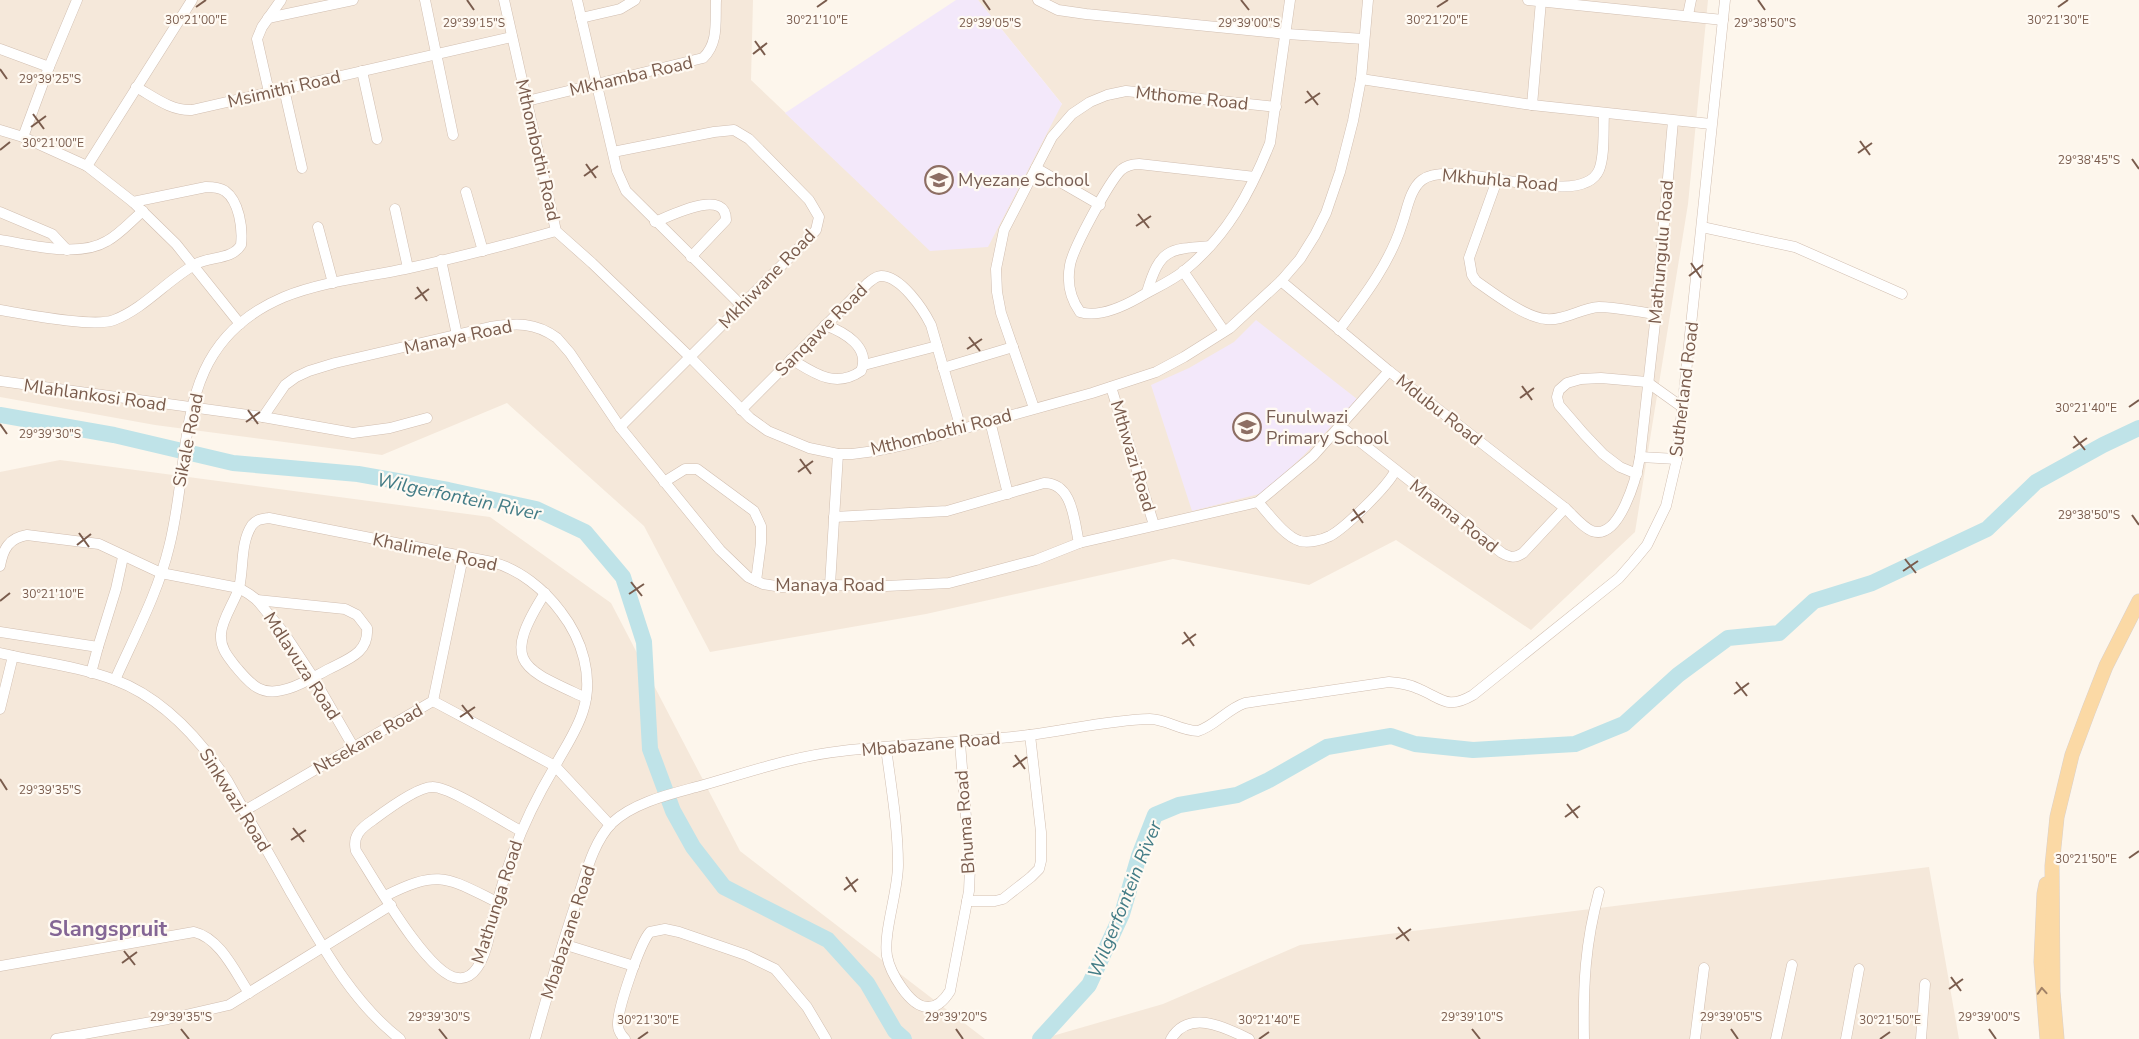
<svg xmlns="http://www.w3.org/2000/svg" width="2139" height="1039" font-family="'Nunito Sans',sans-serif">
	<rect width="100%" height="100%" fill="#fdf6ec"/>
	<g fill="#f5e8da">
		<path d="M0,0h753l-2,80 180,171 131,-147 -84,-104h730l-20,204 -53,328 -104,98 -135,-90 -87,45 -136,-26 -247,55 -216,38 -66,-126 -137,-123 -125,52 -227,-30 -155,-28z"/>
		<path d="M60,460l430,57 121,86 129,248 245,188h-985v-567z"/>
		<path d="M1929,867l30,172h-917l121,-35 137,-59z"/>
	</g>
	<g fill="#f3e8fa">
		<path d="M956,0h22l84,104 -74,143 -58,4 -145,-138z"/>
		<path d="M1256,320l101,79 -54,57 -40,37 -71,18 -41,-126 38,-17 45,-26z"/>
	</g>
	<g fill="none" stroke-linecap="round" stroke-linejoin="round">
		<g stroke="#bfe3e8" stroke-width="16">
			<path d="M0,415l114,20 119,28 125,11 90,16 88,19 49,23 38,45 21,65 6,107 23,62 20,36 31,40 104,53 39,43 28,48 9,8"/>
			<path d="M1040,1039l49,-54 33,-71 17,-58 16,-41 24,-10 58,-10 32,-15 58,-33 64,-11 24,8 58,6 102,-6 49,-20 54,-49 50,-37 51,-5 35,-32 58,-18 115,-54 49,-47 67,-37 36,-17"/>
		</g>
		<defs>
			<g id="minor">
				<path d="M425,0l28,135"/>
				<path d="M504,0l52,231 36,32 99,95 59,60 18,13 41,17 29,6h14l23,-3 33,-7 184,-51 64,-21 28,-15 46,-29 51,-47 19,-22 15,-24 11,-22 14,-41 13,-51 8,-42 7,-79"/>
				<path d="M577,0l40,171 9,20 115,114"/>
				<path d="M1038,0l20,10 28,4 201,20 77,5"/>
				<path d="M1528,0l195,20"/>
				<path d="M1688,15l3,-15"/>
				<path d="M268,18l85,-18"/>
				<path d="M581,18l39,-9 15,-9"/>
				<path d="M0,49l49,18"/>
				<path d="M362,71l15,68"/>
				<path d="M1361,79l171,26 179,19"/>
				<path d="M136,87c18,10 35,24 56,23l320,-73"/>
				<path d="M284,89l18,79"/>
				<path d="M269,92l-12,-53 5,-12 19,-27"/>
				<path d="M527,101l176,-43c16,-15 12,-37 13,-58"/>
				<path d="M1532,105l9,-104"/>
				<path d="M0,130l23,7 64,29 46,36 43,42 64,80"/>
				<path d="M23,137l26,-70 28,-67"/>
				<path d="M613,152l101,-20 20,-2 15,9 60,61 10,17 -3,13 -8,9 -188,188"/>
				<path d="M87,166l105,-166"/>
				<path d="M1036,168l64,37"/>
				<path d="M1255,177l-116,-13c-7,0 -13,2 -18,6 -12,12 -48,78 -51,95 -3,16 0,33 10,47 19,6 42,-5 58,-14 15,-9 32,-16 46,-27 43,-35 66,-78 86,-128l20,-143"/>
				<path d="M1497,180l-28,78 3,17 4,6c17,12 50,37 70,38 18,2 35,-11 53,-12 18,0 38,5 57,7"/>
				<path d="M466,192l17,59"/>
				<path d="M395,209l13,59"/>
				<path d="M0,212l52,22 15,16"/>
				<path d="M655,222c15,-6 71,-35 71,-2l-35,37"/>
				<path d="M318,227l15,56"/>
				<path d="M1702,227l93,20 107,47"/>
				<path d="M0,240c31,5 79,18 107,1 13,-7 24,-20 36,-30"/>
				<path d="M441,260l16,75"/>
				<path d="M1183,271l41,60"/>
				<path d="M1281,281l108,90 176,137c8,7 17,19 27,23 28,10 45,-56 48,-74l16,-143 17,-193"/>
				<path d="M1147,292c13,-43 21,-43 63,-46"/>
				<path d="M0,310c24,4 94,18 114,10 31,-12 53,-40 82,-56 14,-8 36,-4 45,-19 2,-17 -2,-44 -16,-54 -6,-4 -13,-4 -19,-4l-73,15"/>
				<path d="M1339,330c24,-32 51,-67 63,-106 5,-14 8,-35 20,-44 32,-24 159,33 177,-10 6,-14 4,-40 5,-56"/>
				<path d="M791,359c23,14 44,30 70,12 10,-24 -17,-39 -36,-46"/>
				<path d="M864,365l73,-19"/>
				<path d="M943,368l70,-21"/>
				<path d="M0,381l263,36 90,16 37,-5 37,-10"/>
				<path d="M1111,387l43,138"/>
				<path d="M1034,408l-33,-95 -4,-21 -1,-23 8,-39 48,-93 20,-23 18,-12 17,-7 19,-4 150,16"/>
				<path d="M741,410l127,-127c4,-3 8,-7 13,-7 20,0 42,33 50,49l30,104"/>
				<path d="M263,417l22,-32 11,-8 13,-6 26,-8 155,-36c26,-4 45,-5 67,11l13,15 50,74 100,123 28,27 15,7 19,3 48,-2 56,1 63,-3 87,-23 43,-17 179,-41 55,-46 76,-85"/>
				<path d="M990,421l18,73"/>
				<path d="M1340,426l162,127c9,5 13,5 21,0l42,-45"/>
				<path d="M1640,457l37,2"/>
				<path d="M1637,474l-17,-7 -17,-13 -19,-20 -25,-29 -2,-8 2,-7 8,-7 14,-4 20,-1 46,4 35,25"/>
				<path d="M664,482l21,-13h12l57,42 7,15v17l-5,38"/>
				<path d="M1258,502c10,11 27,35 42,39 9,2 22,-1 30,-5 15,-8 58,-50 65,-65"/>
				<path d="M834,517l113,-6 97,-28c29,0 30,38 35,60"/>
				<path d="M0,566c3,-17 9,-28 27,-31l72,9 62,29 78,15 10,6 8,6 27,33 29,44 41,71"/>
				<path d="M830,585l8,-131"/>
				<path d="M545,593c-45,71 -23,75 41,105"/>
				<path d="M257,600l88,9 12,6 10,13c2,25 -19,31 -38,41 -18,9 -50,31 -71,19 -9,-5 -15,-13 -22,-21 -8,-10 -16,-19 -15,-33 1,-15 13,-31 18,-46 5,-20 1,-45 13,-63 5,-6 10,-6 17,-7l223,44c27,7 52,27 69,50 21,27 33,65 22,99 -6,20 -19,38 -29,57 -16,27 -30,55 -41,85 -7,19 -13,38 -18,57 -5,19 -7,42 -18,58 -4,6 -11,11 -19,10 -30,-2 -85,-101 -102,-127 -4,-15 5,-23 17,-31 12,-9 44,-33 59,-33 17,-1 71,35 89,44"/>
				<path d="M0,632l98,15 -7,26"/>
				<path d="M98,647l18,-58 7,-32"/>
				<path d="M0,653c38,9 78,13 115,27 48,18 84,58 112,100 21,38 43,75 64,113 30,51 61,109 109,146"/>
				<path d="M115,680c19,-43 43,-87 54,-133 25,-97 1,-202 115,-250 37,-15 81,-20 121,-28 51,-11 101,-24 151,-38"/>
				<path d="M433,701l122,65 55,59"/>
				<path d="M433,701l30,-144"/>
				<path d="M0,709l13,-53"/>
				<path d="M886,748c5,38 12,78 12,117 0,27 -15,68 -11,91 3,16 22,50 40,51 11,1 18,-8 23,-16l19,-100 1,-24 -10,-124"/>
				<path d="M244,811l189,-110"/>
				<path d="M385,896c54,-27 61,-19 112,6"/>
				<path d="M967,901h28l8,-2 28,-22 8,-8 2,-8v-29l-11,-97"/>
				<path d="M563,944l71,22"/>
				<path d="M0,966l194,-34c26,6 41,40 55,61"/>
				<path d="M56,1039l112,-20 61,-14 162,-100"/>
				<path d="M535,1039c14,-50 28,-99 45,-148 7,-22 15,-51 32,-68 22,-21 59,-29 88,-37 46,-13 94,-30 142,-35 62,-7 125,-8 187,-16 40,-5 80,-15 121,-16 16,0 31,12 48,12 17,-5 29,-22 47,-28l144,-21c11,1 20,2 30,7 24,10 28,21 54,6l146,-117 14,-16 14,-17 19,-39 11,-47 48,-459"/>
				<path d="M625,1039c-4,-4 -7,-8 -7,-14 -1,-15 22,-82 32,-93l15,-3 14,3 67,23 29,14 32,38 19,32"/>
				<path d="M1171,1039c18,-30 53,-12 78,0"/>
				<path d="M1584,1039c-1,-54 1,-95 15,-147"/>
				<path d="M1695,1039l9,-71"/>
				<path d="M1776,1039l16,-74"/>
				<path d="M1846,1039l13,-70"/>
				<path d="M1921,1039l4,-55"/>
			</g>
			<g id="major">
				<path d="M2046,884l-2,10 -3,68 6,77"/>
				<path d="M2057,1039l-4,-47 -1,-126 5,-49 15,-62 16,-43 18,-46 33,-65"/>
			</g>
		</defs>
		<use href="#minor" stroke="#d1beb0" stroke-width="11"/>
		<use href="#major" stroke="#dad1cd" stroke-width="15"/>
		<use href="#minor" stroke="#fff" stroke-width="10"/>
		<use href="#major" stroke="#fbd9a5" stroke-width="14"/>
	</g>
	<defs><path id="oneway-chevron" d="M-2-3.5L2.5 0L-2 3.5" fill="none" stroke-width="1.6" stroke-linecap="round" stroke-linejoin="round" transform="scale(1.25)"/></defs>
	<use stroke="#a18267" href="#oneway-chevron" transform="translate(2042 991) rotate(-94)"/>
	<path fill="none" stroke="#7a5c4d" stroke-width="2" d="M467,0l7,10M983,0l7,10M1241,0l8,10M1758,0l7,10M196,7l10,-7M817,7l10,-7M1437,7l11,-7M2058,7l10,-7M755,41l10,14M753,54l14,-11M0,69l7,10M1307,91l11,14M1305,103l15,-10M33,114l11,15M31,127l15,-11M1860,141l10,14M0,150l10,-8M1858,153l14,-10M2132,159l7,10M586,164l10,14M584,176l14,-10M1138,214l11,14M1136,226l15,-10M1691,263l10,15M1689,276l14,-11M417,287l10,14M415,299l14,-10M969,337l11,14M967,349l15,-10M1522,386l10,14M1520,398l14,-10M2129,407l10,-7M248,410l10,14M246,422l14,-10M0,424l7,10M2074,436l11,14M2073,448l14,-10M800,459l11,15M798,472l15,-11M1353,509l10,14M2132,515l7,10M1351,521l14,-10M79,533l10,14M77,545l14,-11M1905,559l11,14M1903,571l15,-10M631,582l11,14M629,594l15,-10M0,601l10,-8M1184,632l10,14M1182,644l14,-10M1736,682l11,14M1734,694l15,-11M462,705l11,14M460,717l15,-10M1015,755l10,14M1013,767l14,-10M0,779l7,11M1567,804l11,14M1565,817l15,-11M293,828l11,14M291,840l15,-10M2129,858l10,-7M846,877l10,15M844,890l14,-11M1398,927l11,14M1396,939l15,-10M124,951l11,14M122,963l15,-11M1951,977l10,14M1949,989l14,-10M181,1029l8,10M439,1029l8,10M956,1029l7,10M1472,1029l8,10M1731,1029l7,10M1989,1029l7,10M638,1039l10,-7M1259,1039l10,-7M1880,1039l10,-7"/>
	<defs>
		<symbol id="school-ring" viewBox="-11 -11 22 22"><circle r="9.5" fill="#fffaf3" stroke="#8d6e63" stroke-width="1.5"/><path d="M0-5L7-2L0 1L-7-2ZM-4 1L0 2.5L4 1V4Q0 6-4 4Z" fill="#8d6e63"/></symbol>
	</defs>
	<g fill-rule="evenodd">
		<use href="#school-ring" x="923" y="164" width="32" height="32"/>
		<use href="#school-ring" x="1231" y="411" width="32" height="32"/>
	</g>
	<g text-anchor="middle" stroke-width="4.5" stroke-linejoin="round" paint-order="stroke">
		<g font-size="18" fill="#7a5c4d" stroke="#fffaf3">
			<text transform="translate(631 76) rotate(-13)" y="6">Mkhamba Road</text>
			<text transform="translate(284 89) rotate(-13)" y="6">Msimithi Road</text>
			<text transform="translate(1192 98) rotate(6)" y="6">Mthome Road</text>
			<text transform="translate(538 150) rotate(77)" y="6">Mthombothi Road</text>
			<text transform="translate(1500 180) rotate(5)" y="6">Mkhuhla Road</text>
			<text transform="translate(1661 252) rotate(-85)" y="6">Mathungulu Road</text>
			<text transform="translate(767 279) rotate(-46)" y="6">Mkhiwane Road</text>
			<text transform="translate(821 330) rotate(-45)" y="6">Sanqawe Road</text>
			<text transform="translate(458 337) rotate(-12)" y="6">Manaya Road</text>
			<text transform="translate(1684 389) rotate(-83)" y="6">Sutherland Road</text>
			<text transform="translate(95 395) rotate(8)" y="6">Mlahlankosi Road</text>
			<text transform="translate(1439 410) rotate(38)" y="6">Mdubu Road</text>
			<text transform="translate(941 432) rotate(-14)" y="6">Mthombothi Road</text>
			<text transform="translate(188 440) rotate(-79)" y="6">Sikale Road</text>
			<text transform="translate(1133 456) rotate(73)" y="6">Mthwazi Road</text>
			<text transform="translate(1454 516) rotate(38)" y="6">Mnama Road</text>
			<text transform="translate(435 552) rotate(12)" y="6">Khalimele Road</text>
			<text x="830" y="591">Manaya Road</text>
			<text transform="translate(302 666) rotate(57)" y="6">Mdlavuza Road</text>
			<text transform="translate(368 739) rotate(-30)" y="6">Ntsekane Road</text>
			<text transform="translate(931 744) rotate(-5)" y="6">Mbabazane Road</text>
			<text transform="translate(235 800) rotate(58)" y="6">Sinkwazi Road</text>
			<text transform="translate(965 822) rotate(-94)" y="6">Bhuma Road</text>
			<text transform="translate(497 902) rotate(-72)" y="6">Mathunga Road</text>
			<text transform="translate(568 932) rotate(-72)" y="6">Mbabazane Road</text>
		</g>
		<g font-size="18" fill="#785e54" stroke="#fffaf3" text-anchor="start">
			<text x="958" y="186">Myezane School</text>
			<text x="1266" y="423">Funulwazi<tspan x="1266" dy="21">Primary School</tspan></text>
		</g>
		<g font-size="19" font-style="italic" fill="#437c86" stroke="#fffaf3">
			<text transform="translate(459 496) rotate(12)" y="7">Wilgerfontein River</text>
			<text transform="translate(1124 899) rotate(-68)" y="7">Wilgerfontein River</text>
		</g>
		<g font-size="22" font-weight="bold" fill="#846695" stroke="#fffaf3">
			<text x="108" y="936">Slangspruit</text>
		</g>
	</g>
	<g font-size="12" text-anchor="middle" fill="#7a5c4d" stroke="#fffaf3" stroke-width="4.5" stroke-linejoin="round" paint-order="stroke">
		<text x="196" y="24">30°21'00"E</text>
		<text x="817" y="24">30°21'10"E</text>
		<text x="1437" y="24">30°21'20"E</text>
		<text x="2058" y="24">30°21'30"E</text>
		<text x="1249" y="27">29°39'00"S</text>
		<text x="1765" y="27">29°38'50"S</text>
		<text x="474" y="27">29°39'15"S</text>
		<text x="990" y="27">29°39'05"S</text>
		<text x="50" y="83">29°39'25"S</text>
		<text x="53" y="147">30°21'00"E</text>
		<text x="2089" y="164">29°38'45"S</text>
		<text x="2086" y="412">30°21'40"E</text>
		<text x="50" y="438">29°39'30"S</text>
		<text x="2089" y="519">29°38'50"S</text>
		<text x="53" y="598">30°21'10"E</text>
		<text x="50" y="794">29°39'35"S</text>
		<text x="2086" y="863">30°21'50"E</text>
		<text x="181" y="1021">29°39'35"S</text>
		<text x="439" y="1021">29°39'30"S</text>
		<text x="956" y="1021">29°39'20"S</text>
		<text x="1472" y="1021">29°39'10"S</text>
		<text x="1731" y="1021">29°39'05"S</text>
		<text x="1989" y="1021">29°39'00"S</text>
		<text x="648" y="1024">30°21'30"E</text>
		<text x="1269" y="1024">30°21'40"E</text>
		<text x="1890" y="1024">30°21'50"E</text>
	</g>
</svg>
